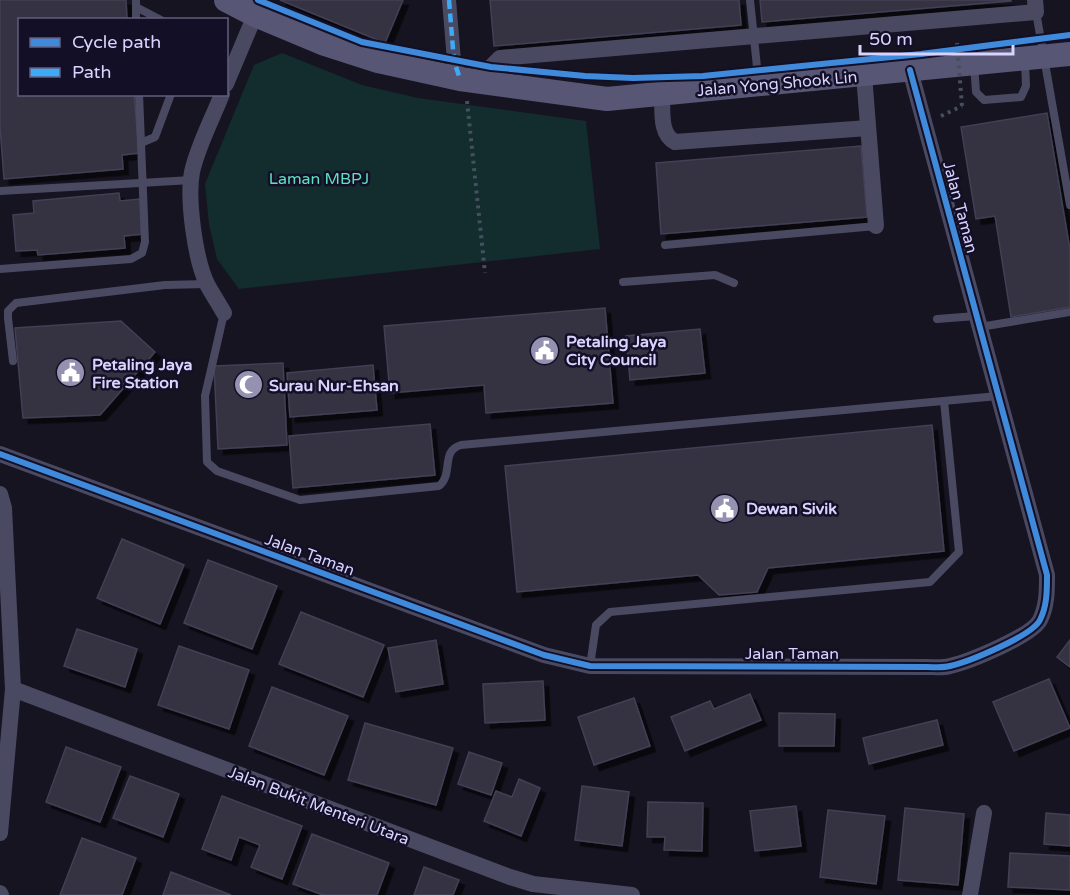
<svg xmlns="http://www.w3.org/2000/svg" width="1070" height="895" font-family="'Varela Round',sans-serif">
	<defs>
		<filter id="shadow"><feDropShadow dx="5.5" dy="5.5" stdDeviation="0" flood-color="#0009"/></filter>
	</defs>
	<rect width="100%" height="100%" fill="#161421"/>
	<path fill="#132c2d" d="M282,53l80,32 56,13 168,23 14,128 -361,40 -22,-30 -8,-35 -4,-40 49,-119z"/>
	<g fill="#343243" stroke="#433f54" stroke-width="1.5" filter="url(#shadow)">
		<path d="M0,0h126l1,20h-107v74h114l5,59 -17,2 1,14 -119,10 -4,-52z"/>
		<path d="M280,0h123l-18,43z"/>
		<path d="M490,0h249l2,25 -247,21z"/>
		<path d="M760,0h251v1l-249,21z"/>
		<path d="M1047,113l23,137v57l-59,10 -16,-101 -19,3 -15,-92z"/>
		<path d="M861,146l6,71 -206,17 -5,-71z"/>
		<path d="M119,193l1,8 20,-2 3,35 -19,2 1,12 -87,7 -1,-5 -21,1 -3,-36 21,-2 -1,-12z"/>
		<path d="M605,308l8,95 -127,10 -2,-28 -94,8 -6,-67z"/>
		<path d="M121,321l34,31 -55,63 -77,3 -8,-90z"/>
		<path d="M700,329l5,44 -75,7 -4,-44z"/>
		<path d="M283,363l4,82 -69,4 -4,-83z"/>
		<path d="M373,365l4,45 -87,7 -3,-44z"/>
		<path d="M430,424l5,51 -142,13 -4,-52z"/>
		<path d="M932,425l12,126 -176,17 -11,24 -38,3 -21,-20 -181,17 -12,-126z"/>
		<path d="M122,539l62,26 -24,59 -63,-26z"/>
		<path d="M208,560l69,26 -25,63 -68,-26z"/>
		<path d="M301,612l83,33 -21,52 -84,-33z"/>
		<path d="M77,629l60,20 -12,38 -61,-21z"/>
		<path d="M436,640l7,44 -47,8 -8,-44z"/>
		<path d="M1070,640v27l-13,-10z"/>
		<path d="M179,646l70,24 -20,59 -71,-24z"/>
		<path d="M1049,679l21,49 -56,23 -21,-49z"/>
		<path d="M543,681l2,39 -60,3 -2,-39z"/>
		<path d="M272,687l76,29 -24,59 -75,-29z"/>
		<path d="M750,694l11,26 -76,31 -14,-34 39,-16 4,8z"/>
		<path d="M634,698l16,48 -56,19 -16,-48z"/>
		<path d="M779,713l56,1 -1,32h-55z"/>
		<path d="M937,720l6,25 -74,19 -6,-26z"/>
		<path d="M365,723l88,25 -17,57 -88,-25z"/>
		<path d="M66,747l55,20 -21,55 -54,-20z"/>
		<path d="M469,752l33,11 -11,32 -33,-11z"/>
		<path d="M130,776l49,18 -16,43 -50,-19z"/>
		<path d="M519,779l21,9 -19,48 -37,-15 12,-30 16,6z"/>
		<path d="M582,786l47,6 -7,54 -47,-6z"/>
		<path d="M222,796l80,30 -20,53 -31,-12 9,-22 -21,-8 -8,23 -29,-11z"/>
		<path d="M648,802l55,1 -1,48 -38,-1 1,-13h-18z"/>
		<path d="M796,806l5,40 -46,5 -5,-40z"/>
		<path d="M905,808l59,6 -6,71 -60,-5z"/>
		<path d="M828,810l57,6 -9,68 -56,-7z"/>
		<path d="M1046,813l24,2v31l-26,-2z"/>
		<path d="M312,834l77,29 -12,32h-54l-30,-11z"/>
		<path d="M82,838l54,20 -14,37h-62z"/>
		<path d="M1010,853l60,3v34l-62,-3z"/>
		<path d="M424,867l35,13 -6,15h-39z"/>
		<path d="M171,872l60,23h-68z"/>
	</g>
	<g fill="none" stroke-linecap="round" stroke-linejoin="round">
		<g stroke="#44505f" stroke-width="4" stroke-dasharray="3 4.5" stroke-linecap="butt">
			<path d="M467,101l18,172"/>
			<path d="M941,116l21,-10"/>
		</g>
		<g stroke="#4a4962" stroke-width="8">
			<path d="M136,0v20"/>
			<path d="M750,0l7,67 -5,15"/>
			<path d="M136,7l25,13"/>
			<path d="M1036,12l34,193"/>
			<path d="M974,64l2,28 8,8 37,-3 5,-11 -1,-25"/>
			<path d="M141,143l14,-6 16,-43"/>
			<path d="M0,191l192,-11"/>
			<path d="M665,245l211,-19"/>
			<path d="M0,269l131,-10 11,-6 3,-11 -6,-148"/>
			<path d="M623,282l92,-7 19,8"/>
			<path d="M224,313l-19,83 2,66 10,9 83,29 139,-14c15,-12 1,-35 22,-41l537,-49"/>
			<path d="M937,319l39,-3"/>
			<path d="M980,327l90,-15"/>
			<path d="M13,361l-5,-43v-7l8,-8 149,-18 42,-1"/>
			<path d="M590,666l6,-41 14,-13 320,-30 29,-30 -15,-151"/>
		</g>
		<path stroke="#4a4962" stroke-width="14" d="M449,0l5,61 6,18"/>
		<g stroke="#4a4962" stroke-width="16">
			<path d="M864,75l12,151"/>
			<path d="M485,83l6,-16 9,-9 536,-46 -1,-12"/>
			<path d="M226,84l29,-69"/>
			<path d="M222,94c-10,26 -24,51 -30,78 -5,27 3,89 16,114 5,9 11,18 16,27"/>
			<path d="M662,94c1,16 -3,40 13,48l193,-14"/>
			<path d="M0,454l544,201 46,11 337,1c8,0 16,1 23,-1 18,-4 82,-30 90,-46 7,-14 7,-29 7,-45l-137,-505"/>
			<path d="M0,494l4,14 9,181 -13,144"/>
			<path d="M13,689l497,188 23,7 99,11"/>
			<path d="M0,893l1,2"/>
			<path d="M970,895l14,-82"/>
		</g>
		<path stroke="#575674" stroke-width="24" d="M226,0l29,15 67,28 56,18 82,18 147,20 463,-45"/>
		<path stroke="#44505f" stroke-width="4" stroke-dasharray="3 4.5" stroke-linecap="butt" d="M957,43l5,63"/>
		<path stroke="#3fa9f5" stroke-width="4.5" stroke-dasharray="9 4.5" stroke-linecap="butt" d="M449,0l5,61 6,18"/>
		<defs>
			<g id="cycleway">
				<path d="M258,0l104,42 129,25 94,9 48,2 70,-2 218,-22 149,-19"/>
				<path d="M0,454l544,201 46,11 337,1c8,0 16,1 23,-1 18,-4 82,-30 90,-46 7,-14 7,-29 7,-45l-137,-505"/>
			</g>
		</defs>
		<use href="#cycleway" stroke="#130f26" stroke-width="10"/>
		<use href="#cycleway" stroke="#408adc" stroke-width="6"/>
	</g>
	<defs>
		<symbol id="civic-disc" viewBox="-11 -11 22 22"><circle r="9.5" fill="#9591b1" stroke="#130f26"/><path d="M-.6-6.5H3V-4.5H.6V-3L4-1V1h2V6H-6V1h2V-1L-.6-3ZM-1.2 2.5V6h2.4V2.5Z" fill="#fff"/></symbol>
		<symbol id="mosque-disc" viewBox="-11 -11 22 22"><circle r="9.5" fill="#9591b1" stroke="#130f26"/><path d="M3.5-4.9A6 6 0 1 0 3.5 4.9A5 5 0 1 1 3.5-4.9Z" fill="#fff"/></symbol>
	</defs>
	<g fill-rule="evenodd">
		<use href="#civic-disc" x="528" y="334" width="33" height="33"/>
		<use href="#civic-disc" x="54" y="356" width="33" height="33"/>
		<use href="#mosque-disc" x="232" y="368" width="33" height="33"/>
		<use href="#civic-disc" x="708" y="492" width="33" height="33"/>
	</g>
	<g text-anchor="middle" stroke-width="5" stroke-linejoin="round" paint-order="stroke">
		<g font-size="16" fill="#d9d4ff" stroke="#130f26">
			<text transform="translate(777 83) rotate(-5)" y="6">Jalan Yong Shook Lin</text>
			<text transform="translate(961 207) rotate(75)" y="6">Jalan Taman</text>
			<text transform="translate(310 554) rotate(20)" y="6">Jalan Taman</text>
			<text x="792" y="659">Jalan Taman</text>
			<text transform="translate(319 805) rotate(21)" y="6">Jalan Bukit Menteri Utara</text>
		</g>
		<g font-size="16" fill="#5fe0c0" stroke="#130f26">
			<text x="319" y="184">Laman MBPJ</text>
		</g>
		<g font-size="16" font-weight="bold" fill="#d9d4ff" stroke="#130f26" text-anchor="start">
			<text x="566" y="347">Petaling Jaya<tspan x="566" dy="18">City Council</tspan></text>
			<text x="92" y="370">Petaling Jaya<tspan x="92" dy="18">Fire Station</tspan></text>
			<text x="269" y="391">Surau Nur-Ehsan</text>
			<text x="746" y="514">Dewan Sivik</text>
		</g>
	</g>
	<rect x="18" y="18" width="210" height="78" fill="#130f26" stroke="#625e7d" stroke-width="1.5"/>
	<rect x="30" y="38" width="30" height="9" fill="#408adc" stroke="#625e7d" stroke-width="1.5"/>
	<text x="72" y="48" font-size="18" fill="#d9d4ff">Cycle path</text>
	<rect x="30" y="68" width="30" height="9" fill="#3fa9f5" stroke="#625e7d" stroke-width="1.5"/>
	<text x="72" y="78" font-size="18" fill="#d9d4ff">Path</text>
	<path d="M860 45v9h153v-9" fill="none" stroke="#d9d4ff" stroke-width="3"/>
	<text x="869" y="45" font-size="18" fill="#d9d4ff" stroke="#130f26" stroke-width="4.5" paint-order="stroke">50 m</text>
</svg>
